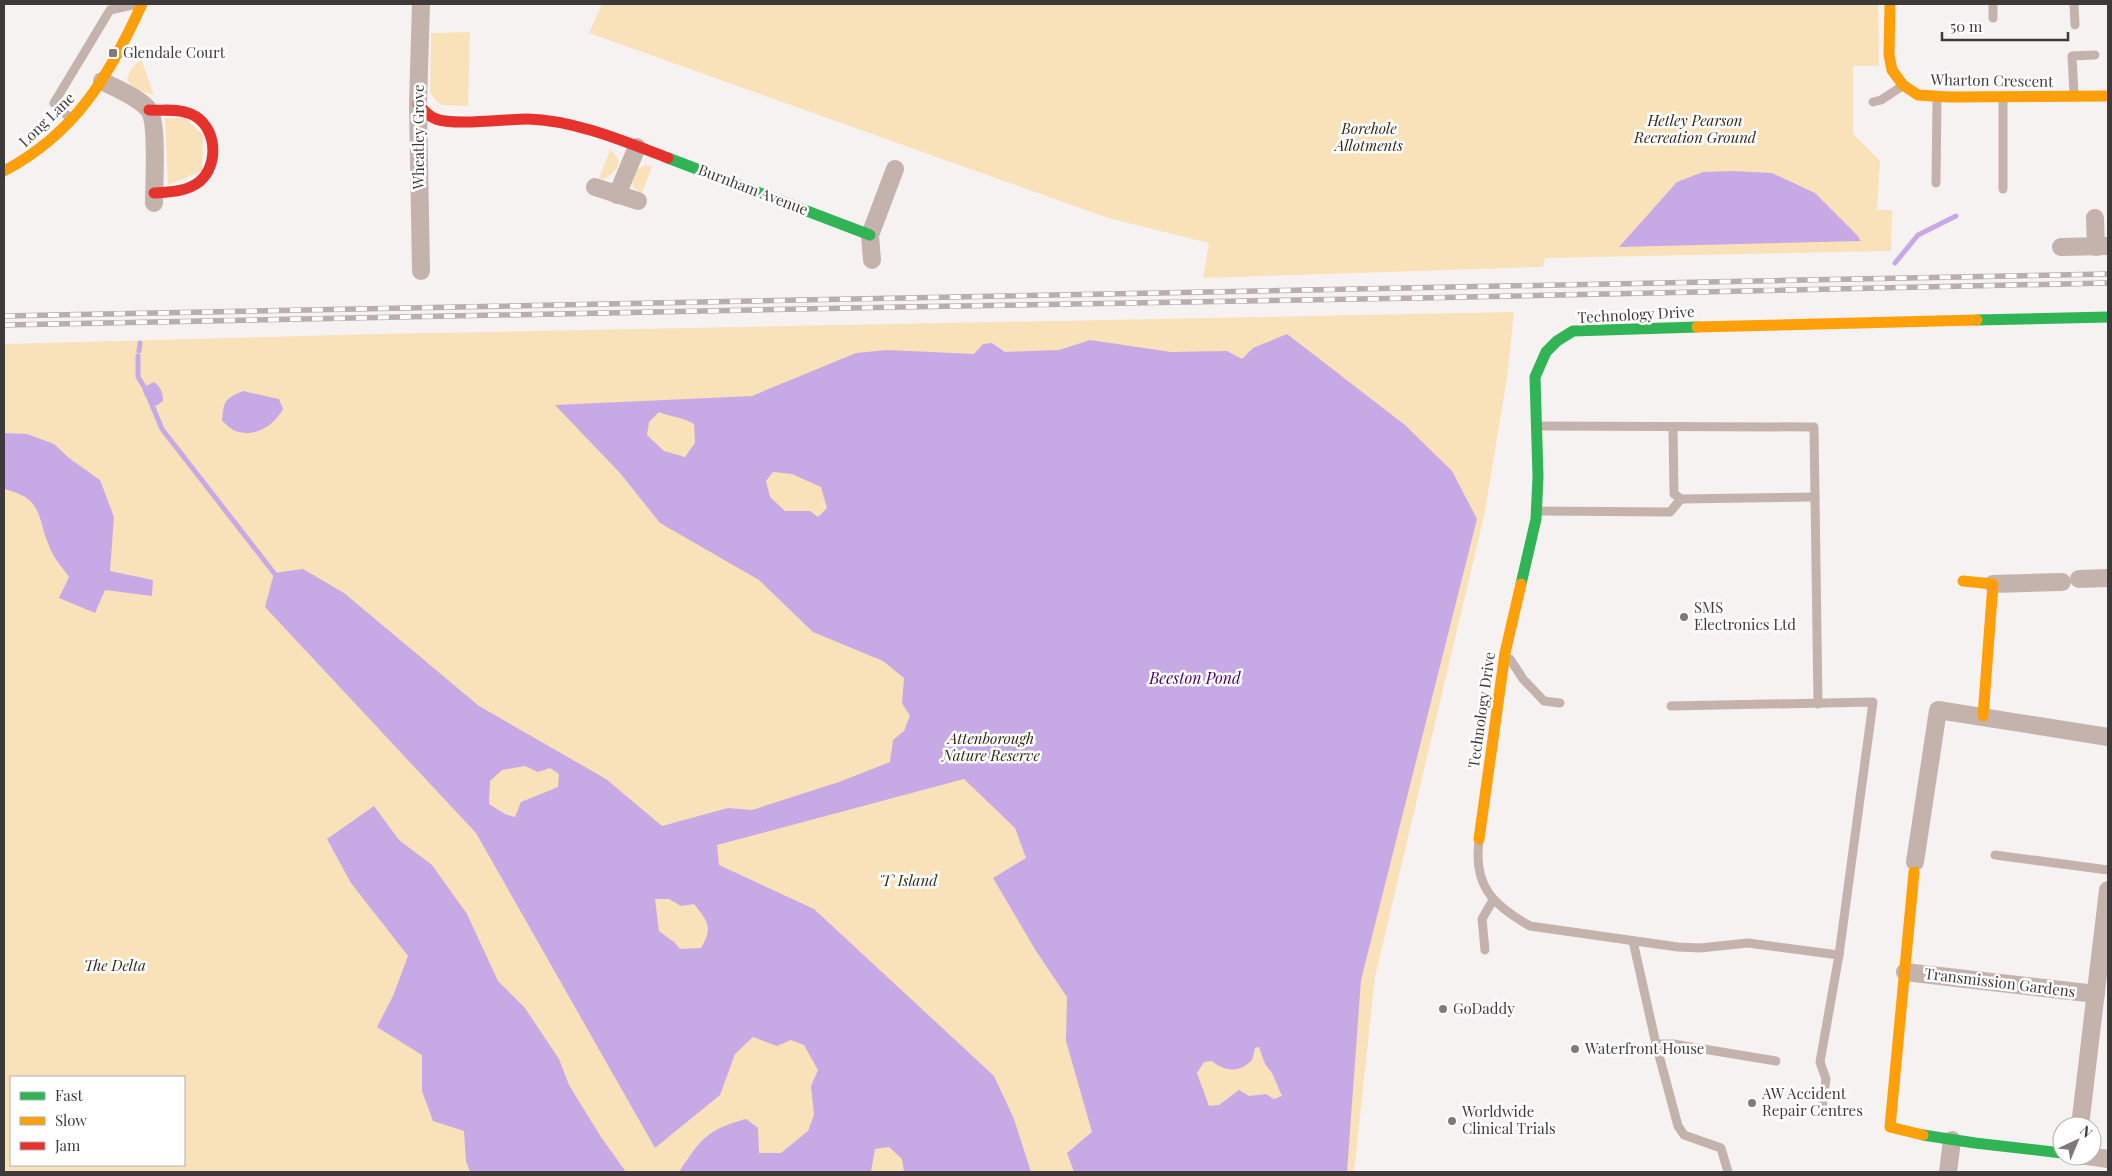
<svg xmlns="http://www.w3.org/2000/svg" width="2112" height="1176" font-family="'Playfair Display',serif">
	<rect width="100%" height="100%" fill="#f7f2f2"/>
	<g fill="#f9e2ba" fill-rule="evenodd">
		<path d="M602,4h1276l1,62h-26v68l27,27 -3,49h15l-1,41 -346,7 -2,9 -340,11 6,-35 -101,-25 -519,-185z"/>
		<path d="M470,32l-2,74 -26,-1 -6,-4 -6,-9 1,-59z"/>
		<path d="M141,59l13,36c-10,-3 -23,-5 -27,-17l4,-9z"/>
		<path d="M165,118h20l18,17 -1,36 -34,14z"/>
		<path d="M610,150c16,11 7,22 -7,29l-4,-1z"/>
		<path d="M646,165l6,2 -10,26 -8,-5 -2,-6 6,-13z"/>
		<path d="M1514,312l-7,65 -22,135 -110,465 -21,195h-1350v-828l374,-10zM11,1077h173v88h-173z"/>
	</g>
	<g fill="#c7a9e5" fill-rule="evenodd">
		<path d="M1732,171l40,2 43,20 42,42 4,6 -242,6 58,-65 26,-10z"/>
		<path d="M1287,334l118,91 47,46 25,48 -116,461 -14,192h-273l-7,-19 25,-21 -26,-91 1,-44 -31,-46 -43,-73 33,-20 -11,-30 -51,-49 -247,66 2,20 95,44 180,167 20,43 17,53h-127l-2,-13 -13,-12 -14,2 -4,23h-192c22,-33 27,-42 67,-53l12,9 1,25h22l27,-22 6,-16 -3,-29 7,-16 -14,-25 -13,-5 -14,6 -24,-9 -18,17 -15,41 -65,53 -179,-315 -211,-226 9,-34 29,-4 41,24 135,113 127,73 56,47 66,-18 24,2 87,-28 51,-20 3,-22 11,-9 6,-15 -8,-13 2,-25 -21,-17 -70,-29 -54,-52 -99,-57 -40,-50 -65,-68 197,-9 104,-43 31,-3 87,4 9,-10 9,-1 13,9 54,-2 31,-10 81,12 56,-1 15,8 11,-11zM659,412c12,5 24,5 35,12l1,19 -10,14 -21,-6 -17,-16 2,-13zM773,472l19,2 29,13 6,21 -9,9 -8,-6h-25l-15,-14 -4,-16zM525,766l13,6 12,-4 9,6 -1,13 -37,15 -6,15 -10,-3 -16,-10 1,-23 12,-11zM655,899h14l12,7 13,-2c13,17 20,23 7,44l-21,1 -6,-7 -15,-11zM1259,1047l6,17 7,9 10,23 -8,3 -8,-5 -17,2 -10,-6 -20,15 -10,1 -12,-33 7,-11 8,-1c13,11 28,12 40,-1l3,-12z"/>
		<path d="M154,382c7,5 9,11 9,19l-7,5 -11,-10 -2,-5 3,-5z"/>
		<path d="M243,391l36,8 4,10c-8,15 -26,28 -44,23 -6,-1 -12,-7 -17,-11 2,-20 2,-22 21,-30z"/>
		<path d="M4,433l23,1 27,10 15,14 31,22 14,37 -4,54 43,9 -1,16 -47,-6 -10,23 -36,-15 10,-21c-6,-9 -15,-18 -19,-29 -14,-31 -5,-49 -46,-59z"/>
		<path d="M374,806l25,34 33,25 35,49 31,67 27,27 34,51 10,26 32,52 25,35h-156l-4,-11 -2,-30 -31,-10 -11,-30v-36l-45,-28 16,-31 15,-40 -57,-73 -24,-44z"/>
	</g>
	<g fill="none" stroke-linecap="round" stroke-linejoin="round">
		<g stroke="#c7a9e5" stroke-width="5">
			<path d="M1895,263l23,-28 38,-19"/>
			<path d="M139,351l1,-8"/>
			<path d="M138,356v21l7,11 17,41 112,144"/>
		</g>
		<g stroke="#c4b3ac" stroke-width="9">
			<path d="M1993,4v14"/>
			<path d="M2074,4l1,21"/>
			<path d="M2074,94l-2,-38 23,-1"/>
			<path d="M1873,102l8,-2 20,-13"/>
			<path d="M71,119l-17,-16 56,-93 27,-6"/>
			<path d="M1936,183l1,-85"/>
			<path d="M2003,189v-91"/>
			<path d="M1539,426l275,1 4,277"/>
			<path d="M1673,427l1,67 7,5 134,-2"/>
			<path d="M1537,511l133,1 11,-13"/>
			<path d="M1510,659l13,20 21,22 16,2"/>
			<path d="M1671,706l202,-4 -34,253 -19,107 6,17 -4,29"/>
			<path d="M1479,841c-6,45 14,64 51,85l148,21 22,1 48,-5 91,12"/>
			<path d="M1995,855l113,15"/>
			<path d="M1633,941l23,103 22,82 6,9 37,13 7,24"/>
			<path d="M1485,950l-3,-31 11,-19"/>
			<path d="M1656,1044h17l103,17"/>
		</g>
		<g stroke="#c4b3ac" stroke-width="18">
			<path d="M421,4l-3,100 3,167"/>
			<path d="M102,81c13,7 38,17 47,29 9,12 5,75 5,93"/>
			<path d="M595,187l43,14"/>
			<path d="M617,195l20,-48"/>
			<path d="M2095,218l1,29"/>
			<path d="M2061,247l47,-1"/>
			<path d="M872,260l-2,-25 25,-66"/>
			<path d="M2079,579l29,-1"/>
			<path d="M1993,584l69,-2"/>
			<path d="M1915,862l23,-152 170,27"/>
			<path d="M1905,972l191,22"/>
			<path d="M2080,1126l28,-236"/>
			<path d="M2087,1156l21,3"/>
			<path d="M1948,1172l4,-32"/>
		</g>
		<g stroke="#30b455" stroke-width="11">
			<path d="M668,158l202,77"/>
			<path d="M1977,320l131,-3"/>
			<path d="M1521,584l15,-65 2,-42 -3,-100 11,-25 11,-11 16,-10 124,-4"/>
			<path d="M1923,1135l52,8 87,10"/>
		</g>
		<g stroke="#ff9f0a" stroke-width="11">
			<path d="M1890,4l-1,51 3,15 11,15 15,10 31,2 159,-1"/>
			<path d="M4,171c72,-38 105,-95 138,-167"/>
			<path d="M1697,327l280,-7"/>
			<path d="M1963,581l30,3 -10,132"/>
			<path d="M1479,839l26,-186 16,-69"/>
			<path d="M1914,872l-24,255 33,8"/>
		</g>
		<g stroke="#e5322d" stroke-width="11">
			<path d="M418,104c5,6 10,12 18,15 18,7 70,0 92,0 46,1 98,23 140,39"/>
			<path d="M149,110c14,1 29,-2 42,4 26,11 29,51 8,68 -13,10 -30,10 -45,11"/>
		</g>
		<defs>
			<g id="rail">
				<path d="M4,316l2104,-42"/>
				<path d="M4,325l898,-18 517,-9 689,-15"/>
			</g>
		</defs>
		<use href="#rail" stroke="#b8aeab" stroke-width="5.5"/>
		<use href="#rail" stroke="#fff" stroke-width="4" stroke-dasharray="11" stroke-linecap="butt"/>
	</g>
	<g fill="#7f7a7a" stroke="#fff" stroke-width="2">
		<rect x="108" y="48" width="10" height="10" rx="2.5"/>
		<circle cx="1684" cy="617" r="5"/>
		<circle cx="1443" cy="1009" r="5"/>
		<circle cx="1575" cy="1049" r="5"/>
		<circle cx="1752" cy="1103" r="5"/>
		<circle cx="1452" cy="1121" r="5"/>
	</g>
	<g text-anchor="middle" stroke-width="5" stroke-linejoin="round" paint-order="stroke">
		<g font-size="15" fill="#3e3a3a" stroke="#fff" text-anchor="start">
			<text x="123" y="58">Glendale Court</text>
			<text x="1694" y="613">SMS<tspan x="1694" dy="17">Electronics Ltd</tspan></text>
			<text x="1453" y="1014">GoDaddy</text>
			<text x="1585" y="1054">Waterfront House</text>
			<text x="1762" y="1099">AW Accident<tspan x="1762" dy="17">Repair Centres</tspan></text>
			<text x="1462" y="1117">Worldwide<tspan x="1462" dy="17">Clinical Trials</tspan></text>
		</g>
		<g font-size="15" fill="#3e3a3a" stroke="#fff">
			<text transform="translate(1992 81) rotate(1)" y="5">Wharton Crescent</text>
			<text transform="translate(47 120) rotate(-44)" y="5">Long Lane</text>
			<text transform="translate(419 137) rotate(-90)" y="5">Wheatley Grove</text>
			<text transform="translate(753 190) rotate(21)" y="5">Burnham Avenue</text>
			<text transform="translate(1636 315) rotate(-3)" y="5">Technology Drive</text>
			<text transform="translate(1482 710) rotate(-82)" y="5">Technology Drive</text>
			<text transform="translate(2000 983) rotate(7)" y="5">Transmission Gardens</text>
		</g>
		<g font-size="15" font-style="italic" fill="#322817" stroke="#fff">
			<text x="1695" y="126">Hetley Pearson<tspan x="1695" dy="17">Recreation Ground</tspan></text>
			<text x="1369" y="134">Borehole<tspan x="1369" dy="17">Allotments</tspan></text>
			<text x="991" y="744">Attenborough<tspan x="991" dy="17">Nature Reserve</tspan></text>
			<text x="908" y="886">'T' Island</text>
			<text x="115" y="971">The Delta</text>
		</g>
		<g font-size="16" font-style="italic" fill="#41006a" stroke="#fff">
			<text x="1195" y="684">Beeston Pond</text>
		</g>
	</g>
	<rect width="2112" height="1176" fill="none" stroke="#3e3a3a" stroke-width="10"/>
	<rect x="10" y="1076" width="175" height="90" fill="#ffffff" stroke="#b2b0b0"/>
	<rect x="20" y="1092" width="25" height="8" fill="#30b455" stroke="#b2b0b0"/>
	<text x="55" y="1101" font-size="15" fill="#3e3a3a">Fast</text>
	<rect x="20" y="1117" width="25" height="8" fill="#ff9f0a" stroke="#b2b0b0"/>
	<text x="55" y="1126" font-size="15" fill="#3e3a3a">Slow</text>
	<rect x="20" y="1142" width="25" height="8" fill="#e5322d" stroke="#b2b0b0"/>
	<text x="55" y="1151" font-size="15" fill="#3e3a3a">Jam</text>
	<g transform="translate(2077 1141) rotate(44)"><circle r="24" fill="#ffffff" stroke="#b2b0b0"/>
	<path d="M0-4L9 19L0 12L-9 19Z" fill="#7f7a7a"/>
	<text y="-8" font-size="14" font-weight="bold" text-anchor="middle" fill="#3e3a3a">N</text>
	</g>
	<path d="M1942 32v8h126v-8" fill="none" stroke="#3e3a3a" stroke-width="2.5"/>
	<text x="1950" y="32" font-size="15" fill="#3e3a3a" stroke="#ffffff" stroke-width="4" paint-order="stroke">50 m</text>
</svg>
